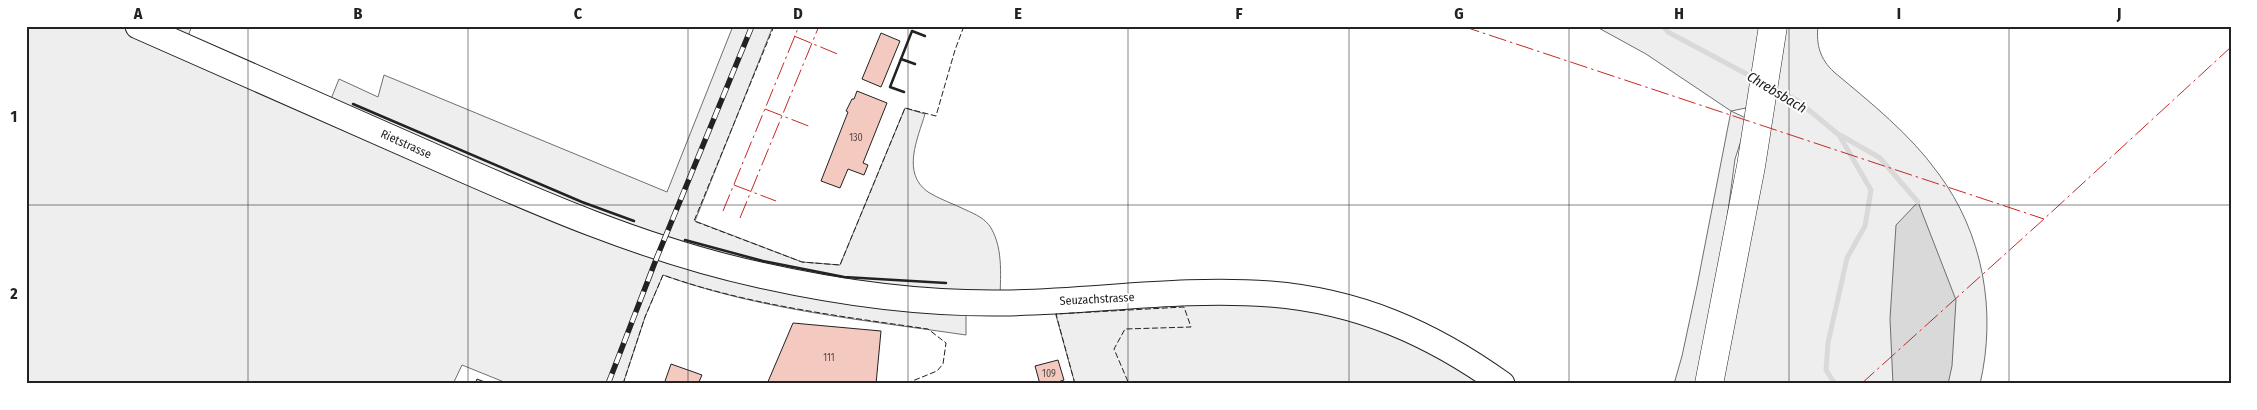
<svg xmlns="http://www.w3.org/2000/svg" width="2257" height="410" font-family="'Fira Sans Condensed',sans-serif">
	<rect width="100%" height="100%" fill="#fff"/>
	<g fill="#eee" stroke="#6f6f6f">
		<path d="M26,26h166l-8,20 143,63 12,-30 39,18 6,-22 283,117 66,-166h40l-78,195 107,41 38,3 65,-157 20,6c-7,24 -24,59 3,78 11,7 26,12 38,18 9,4 20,9 25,18 13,22 9,51 9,75l-34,-1v33c-102,-15 -206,-25 -303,-60l-18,42 -22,67h-114l-47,-19 -9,19h-427z"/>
		<path d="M1595,26h223c-2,19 2,33 16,46 37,31 76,62 104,101 45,60 59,138 42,211h-271l52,-279 -30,6 17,8 -13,40 -9,67 -29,158h-23l8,-28 15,-70 34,-175 -85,-57z"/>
		<path d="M1311,299l191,85h-427l-23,-83z"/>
	</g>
	<path fill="#d9d9d9" stroke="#6f6f6f" d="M1918,202l38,98 -4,66 -4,18h-55l-3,-65 6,-94z"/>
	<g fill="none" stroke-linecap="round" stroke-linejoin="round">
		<g stroke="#d9d9d9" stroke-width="5">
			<path d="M1663,26l5,6 88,47"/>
			<path d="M1772,87l26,14 41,34 32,55 -6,36 -18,32 -19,85 -2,27 9,14"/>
			<path d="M1840,135l40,23 38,44"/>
		</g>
	</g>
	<g fill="#f3c9c0" stroke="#222">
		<path d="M881,33l19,8 -19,46 -19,-8z"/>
		<path d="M857,91l30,12 -24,60 5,2 -4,10 -16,-6 -8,19 -19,-7 27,-69 -2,-1 6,-12h2z"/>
		<path d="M793,323l88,8 -5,53h-109z"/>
		<path d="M1058,360l6,20 -12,4h-12l-5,-18z"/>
		<path d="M671,364l31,11 -4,9h-34z"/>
		<path d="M477,379l13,5h-15z"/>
	</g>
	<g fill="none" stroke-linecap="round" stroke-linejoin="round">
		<defs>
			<path id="major" d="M138,26c97,43 194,85 290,128 108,48 217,96 332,121 80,18 161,29 243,28 89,-1 178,-16 267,-9 88,7 161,39 232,90"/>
			<path id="highway" d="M1709,384l42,-218 22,-140"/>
		</defs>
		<use href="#major" stroke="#222" stroke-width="27"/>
		<use href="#highway" stroke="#222" stroke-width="29"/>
		<use href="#major" stroke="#fff" stroke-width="25"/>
		<use href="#highway" stroke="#fff" stroke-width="28"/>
		<defs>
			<path id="rail" d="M608,384l49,-127 95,-231"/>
		</defs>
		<use href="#rail" stroke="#222" stroke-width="5.5"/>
		<use href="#rail" stroke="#fff" stroke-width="4" stroke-dasharray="11" stroke-linecap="butt"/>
		<g stroke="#222" stroke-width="1" stroke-dasharray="6 2.5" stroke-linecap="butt">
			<path d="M774,26l-80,195 108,41 38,3 65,-157 31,8 19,-66 9,-24"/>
			<path d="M623,384l22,-67 18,-42c85,30 176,41 265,54l18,14 -3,21 -6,7 -32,13"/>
			<path d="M1075,384l-19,-70 128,-7 7,20 -66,2 -11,20 15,35"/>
		</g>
		<g stroke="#222" stroke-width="2.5">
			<path d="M901,59l14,5"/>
			<path d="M904,92l-14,-5 22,-56 13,5"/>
			<path d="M353,104l229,98 52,19"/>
			<path d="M685,240l78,21 81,16 102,6"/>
		</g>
		<g stroke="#c62828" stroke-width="1" stroke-dasharray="18 4 2.5 4" stroke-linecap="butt">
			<path d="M1462,26l582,193"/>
			<path d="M794,36l46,19"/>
			<path d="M765,109l46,18"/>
			<path d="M734,185l42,16"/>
			<path d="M723,211l76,-185"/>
			<path d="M740,218l79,-192"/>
			<path d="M1861,384l183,-165 187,-172"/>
		</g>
	</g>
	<path fill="none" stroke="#222" stroke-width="1" stroke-opacity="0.55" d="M248,26v358M468,26v358M688,26v358M908,26v358M1128,26v358M1349,26v358M1569,26v358M1789,26v358M2009,26v358M26,205h2205"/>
	<g text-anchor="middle" stroke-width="4" stroke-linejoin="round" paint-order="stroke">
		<g font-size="10" fill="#564c4a">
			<text x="856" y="141">130</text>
			<text x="829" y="361">111</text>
			<text x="1049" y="377">109</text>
		</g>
		<g font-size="12" fill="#222" stroke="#fff">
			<text transform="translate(406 144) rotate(24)" y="4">Rietstrasse</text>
			<text transform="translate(1097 299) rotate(-3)" y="4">Seuzachstrasse</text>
		</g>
		<g font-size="14" font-style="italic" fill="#222" stroke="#fff">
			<text transform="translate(1777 92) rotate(31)" y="5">Chrebsbach</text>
		</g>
	</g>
	<rect width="2257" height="410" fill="none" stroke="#ffffff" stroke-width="55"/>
	<rect x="28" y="28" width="2202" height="354" fill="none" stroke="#222" stroke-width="2"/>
	<g font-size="16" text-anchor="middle" font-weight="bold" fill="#222">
		<text x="138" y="19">A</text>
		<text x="358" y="19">B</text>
		<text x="578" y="19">C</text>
		<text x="798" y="19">D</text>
		<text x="1018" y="19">E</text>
		<text x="1239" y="19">F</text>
		<text x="1459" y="19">G</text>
		<text x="1679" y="19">H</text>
		<text x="1899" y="19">I</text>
		<text x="2119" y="19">J</text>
		<text x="14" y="122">1</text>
		<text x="14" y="299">2</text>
	</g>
</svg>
